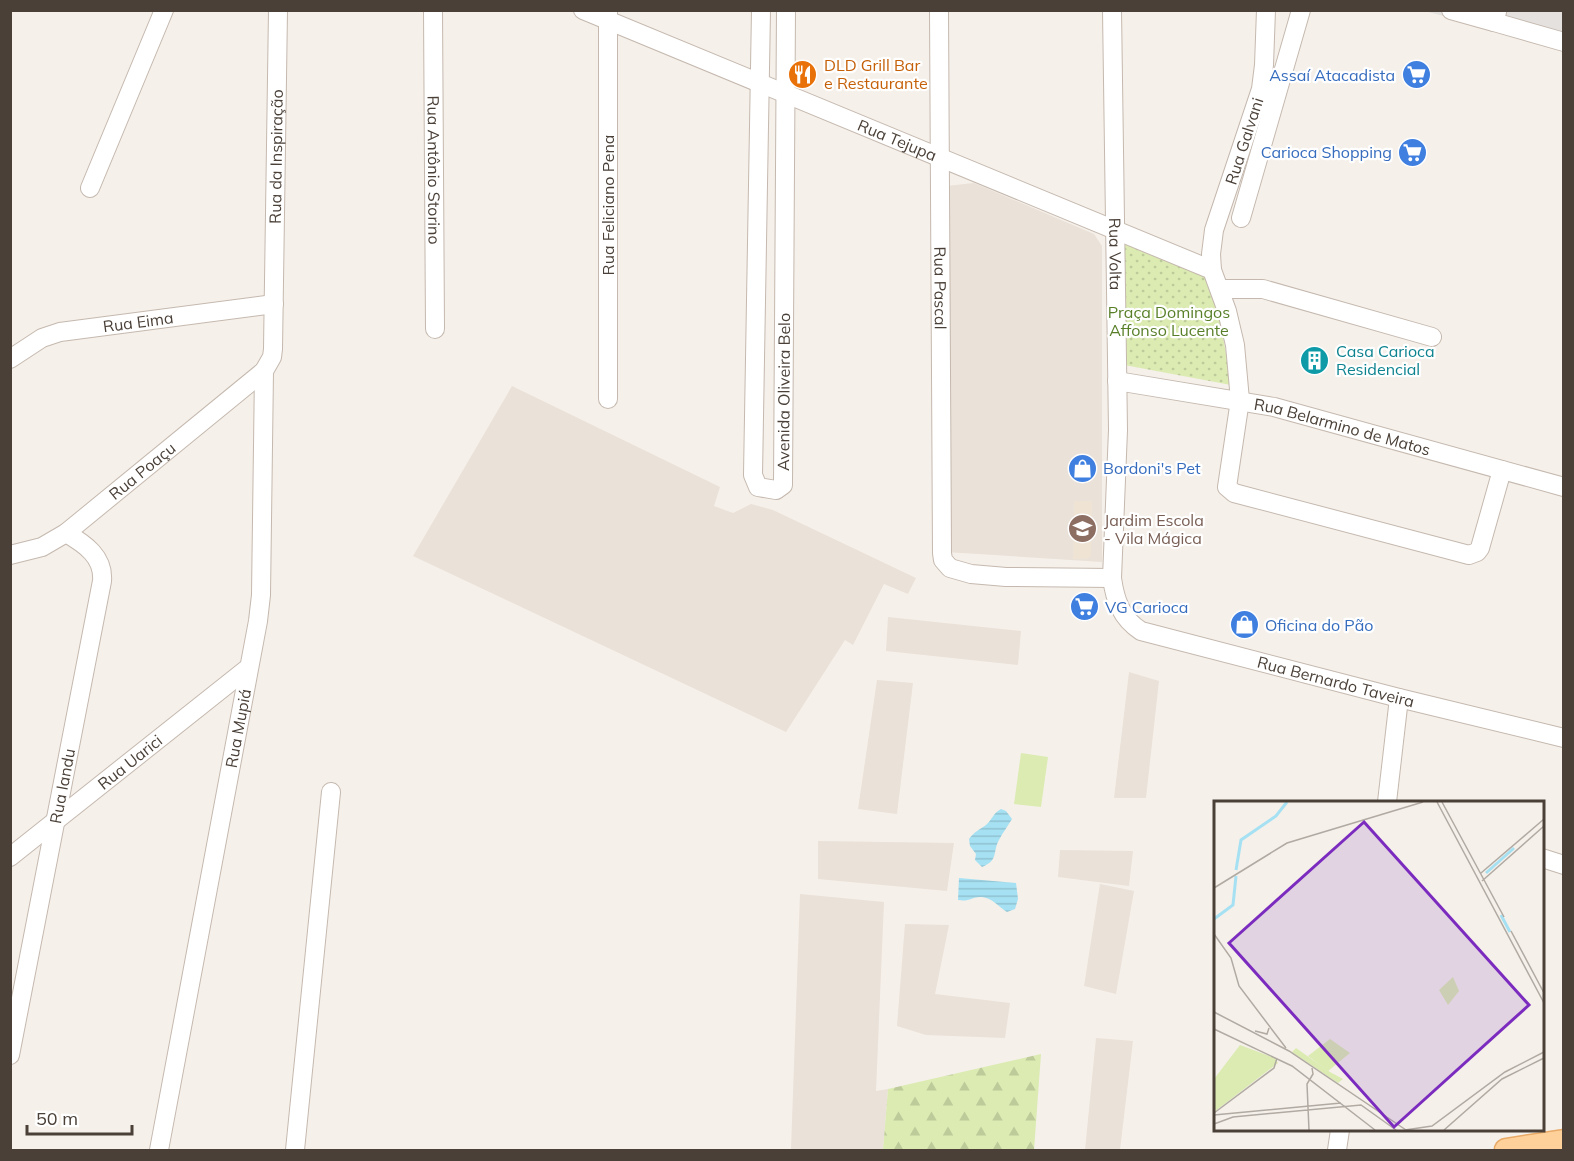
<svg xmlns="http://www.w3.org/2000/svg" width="1574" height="1161" font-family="Mulish,sans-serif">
	<defs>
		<pattern id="forest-firs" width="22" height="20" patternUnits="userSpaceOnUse" patternTransform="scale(1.5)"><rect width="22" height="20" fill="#dbebb2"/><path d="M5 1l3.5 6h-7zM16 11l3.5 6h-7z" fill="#bdcb9a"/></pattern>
		<pattern id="park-dots" width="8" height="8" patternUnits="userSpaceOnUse" patternTransform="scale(1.5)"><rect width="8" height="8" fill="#dbebb2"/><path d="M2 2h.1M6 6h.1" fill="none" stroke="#bdcb9a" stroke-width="1.8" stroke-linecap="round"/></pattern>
		<pattern id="water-rules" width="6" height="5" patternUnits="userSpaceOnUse" patternTransform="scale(1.5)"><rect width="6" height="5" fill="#a6e1f3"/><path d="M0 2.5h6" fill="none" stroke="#90c2d1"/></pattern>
	</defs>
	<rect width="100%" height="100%" fill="#f5f0ea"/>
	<g fill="#eae1d8">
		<path d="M974,183l120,51 8,12v316l-156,-10v-366z"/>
		<path d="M512,386l208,101 -6,19 19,7 18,-9 22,6 143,68 -8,16 -24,-10 -31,61 -8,-5 -59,92 -373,-176z"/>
		<path d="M888,617l133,14 -3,34 -132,-14z"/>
		<path d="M1129,672l30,9 -13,117h-32z"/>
		<path d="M877,680l36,3 -16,131 -39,-5z"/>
		<path d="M818,841l136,2 -7,48 -129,-12z"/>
		<path d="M1060,850l73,1 -4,35 -71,-9z"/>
		<path d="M1100,884l34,7 -18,103 -32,-8z"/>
		<path d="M800,894l84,8 -8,189 12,-2 -5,61h-92z"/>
		<path d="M905,924l44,1 -14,69 75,9 -5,35 -79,-3 -29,-9z"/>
		<path d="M1096,1038l37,3 -13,109h-35z"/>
	</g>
	<path fill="#efe3d4" d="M1074,501h18l-1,55 -4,3h-14z"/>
	<path fill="url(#forest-firs)" d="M1041,1054l-7,96h-151l5,-61z"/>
	<path fill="url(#park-dots)" d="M1129,238l78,36 8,13 16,98 -112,-21 -1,-120z"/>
	<path fill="#dbebb2" d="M1021,753l27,4 -7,50 -27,-3z"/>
	<path fill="#e4e1df" d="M1424,11h139v35z"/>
	<g fill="url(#water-rules)">
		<path d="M1001,809l5,2 6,8c-4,7 -9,13 -13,21 -7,13 0,20 -17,27l-7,-7 1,-6 -6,-8 -1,-7c6,-8 10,-9 17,-14 6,-5 7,-12 15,-16z"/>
		<path d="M959,878l57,5 2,16 -3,10 -8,3c-8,-5 -15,-14 -25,-15 -9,-1 -12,5 -24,3z"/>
	</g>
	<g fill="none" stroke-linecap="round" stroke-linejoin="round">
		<defs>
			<g id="minor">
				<path id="s1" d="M433,10l2,319"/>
				<path id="s2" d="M583,10l629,260"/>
				<path id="s3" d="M761,10l-8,465 5,12 18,3 7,-5 3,-475"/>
				<path id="s4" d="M939,10l3,543 1,7 7,8 21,6 35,3 106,1"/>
				<path id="s5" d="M1112,10l6,420 -6,148c3,22 9,40 29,53l258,67 165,40"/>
				<path d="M1266,10l-2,55 -3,24 -47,141 -3,24 1,16 15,41 8,34 5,55 -13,87 7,6 235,62 8,-3 3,-4 22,-78"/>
				<path d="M1451,10l43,12 3,-10"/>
				<path d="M1494,22l70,20"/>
				<path d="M90,188l74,-178"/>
				<path d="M1241,218l60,-208"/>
				<path d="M1220,289h43l169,48"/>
				<path id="s6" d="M10,359l32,-21 18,-6 214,-28"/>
				<path id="s7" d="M1117,381l157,26 290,80"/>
				<path d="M608,399v-389"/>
				<path id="s8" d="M10,555l32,-8 24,-14 198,-162"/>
				<path d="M1387,802l12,-104"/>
				<path id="s9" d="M10,857l238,-189"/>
				<path d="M1542,858l22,7"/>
				<path id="s10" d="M10,1055l92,-474c2,-24 -17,-37 -36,-48"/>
				<path id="s11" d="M159,1150l99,-529 3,-26 3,-224 8,-14 1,-8 5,-339"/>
				<path d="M295,1150l36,-358"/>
				<path d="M1337,1150l3,-20"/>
			</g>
			<path id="major" d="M1506,1150l58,-9"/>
		</defs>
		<use href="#minor" stroke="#c5b9af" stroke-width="20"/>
		<use href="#major" stroke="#e8aa66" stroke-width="25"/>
		<use href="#minor" stroke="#fff" stroke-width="18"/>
		<use href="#major" stroke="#ffd19a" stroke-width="22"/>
	</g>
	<defs>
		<symbol id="restaurant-disc" viewBox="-11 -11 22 22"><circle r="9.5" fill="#e8710a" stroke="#fff"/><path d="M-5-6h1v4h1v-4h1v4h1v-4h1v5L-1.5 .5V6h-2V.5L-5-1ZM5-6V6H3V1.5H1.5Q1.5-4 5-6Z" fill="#fff"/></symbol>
		<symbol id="supermarket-disc" viewBox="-11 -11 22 22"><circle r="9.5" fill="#3f7fe0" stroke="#fff"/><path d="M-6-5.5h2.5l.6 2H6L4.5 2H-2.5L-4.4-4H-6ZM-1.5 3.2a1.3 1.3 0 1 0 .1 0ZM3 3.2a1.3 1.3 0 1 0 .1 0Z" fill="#fff"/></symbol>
		<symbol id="building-disc" viewBox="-11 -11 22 22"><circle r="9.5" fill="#0f9aa8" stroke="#fff"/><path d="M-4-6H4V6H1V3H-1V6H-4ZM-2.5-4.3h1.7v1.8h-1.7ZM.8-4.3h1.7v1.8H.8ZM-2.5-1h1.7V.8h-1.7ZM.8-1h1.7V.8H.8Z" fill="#fff"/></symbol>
		<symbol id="shop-disc" viewBox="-11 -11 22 22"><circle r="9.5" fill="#3f7fe0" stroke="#fff"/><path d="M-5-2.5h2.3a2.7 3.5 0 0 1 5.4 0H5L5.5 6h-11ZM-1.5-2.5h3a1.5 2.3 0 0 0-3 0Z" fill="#fff"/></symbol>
		<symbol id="school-disc" viewBox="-11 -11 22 22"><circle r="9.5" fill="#8d6e63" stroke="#fff"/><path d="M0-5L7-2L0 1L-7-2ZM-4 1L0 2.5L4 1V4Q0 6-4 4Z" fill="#fff"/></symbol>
	</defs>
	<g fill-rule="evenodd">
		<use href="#restaurant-disc" x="786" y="58" width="33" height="33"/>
		<use href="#supermarket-disc" x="1400" y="58" width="33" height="33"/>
		<use href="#supermarket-disc" x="1396" y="136" width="33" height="33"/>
		<use href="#building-disc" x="1298" y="344" width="33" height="33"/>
		<use href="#shop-disc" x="1066" y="452" width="33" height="33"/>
		<use href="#school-disc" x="1066" y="512" width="33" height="33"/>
		<use href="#supermarket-disc" x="1068" y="590" width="33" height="33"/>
		<use href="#shop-disc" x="1228" y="608" width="33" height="33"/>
	</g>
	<g text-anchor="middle" stroke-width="4.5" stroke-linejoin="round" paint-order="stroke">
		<g font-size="16" fill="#c56008" stroke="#fff" text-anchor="start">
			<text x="824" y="71">DLD Grill Bar<tspan x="824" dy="18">e Restaurante</tspan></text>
		</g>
		<g font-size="16" fill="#366cbe" stroke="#fff" text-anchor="start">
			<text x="1395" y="81" text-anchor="end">Assaí Atacadista</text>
			<text x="1392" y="158" text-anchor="end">Carioca Shopping</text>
			<text x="1103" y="474">Bordoni's Pet</text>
			<text x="1105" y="613">VG Carioca</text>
			<text x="1265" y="631">Oficina do Pão</text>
		</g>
		<g font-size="16" fill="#4a4038" stroke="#fff">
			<text dy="6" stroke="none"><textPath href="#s2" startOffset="340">Rua Tejupa</textPath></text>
			<text transform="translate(1244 141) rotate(-72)" y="6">Rua Galvani</text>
			<text dy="6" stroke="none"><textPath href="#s11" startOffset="1005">Rua da Inspiração</textPath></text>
			<text dy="6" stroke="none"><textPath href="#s1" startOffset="160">Rua Antônio Storino</textPath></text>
			<text transform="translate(608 205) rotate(-90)" y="6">Rua Feliciano Pena</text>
			<text dy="6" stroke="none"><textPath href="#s5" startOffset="244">Rua Volta</textPath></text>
			<text dy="6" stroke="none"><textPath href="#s4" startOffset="278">Rua Pascal</textPath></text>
			<text dy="6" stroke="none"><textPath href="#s6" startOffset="136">Rua Eima</textPath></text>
			<text dy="6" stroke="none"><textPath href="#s3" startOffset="598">Avenida Oliveira Belo</textPath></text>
			<text dy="6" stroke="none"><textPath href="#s7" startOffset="230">Rua Belarmino de Matos</textPath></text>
			<text dy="6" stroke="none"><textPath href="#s8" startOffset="159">Rua Poaçu</textPath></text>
			<text dy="6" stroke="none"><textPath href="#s5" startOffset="832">Rua Bernardo Taveira</textPath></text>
			<text dy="6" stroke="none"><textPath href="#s11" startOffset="429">Rua Mupiá</textPath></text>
			<text dy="6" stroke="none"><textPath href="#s9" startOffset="153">Rua Uarici</textPath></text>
			<text dy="6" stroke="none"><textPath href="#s10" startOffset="274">Rua Iandu</textPath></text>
		</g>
		<g font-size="16" fill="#587f28" stroke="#fff">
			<text x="1169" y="318">Praça Domingos<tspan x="1169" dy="18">Affonso Lucente</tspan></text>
		</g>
		<g font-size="16" fill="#0d838f" stroke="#fff" text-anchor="start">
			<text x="1336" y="357">Casa Carioca<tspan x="1336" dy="18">Residencial</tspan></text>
		</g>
		<g font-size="16" fill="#785e54" stroke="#fff" text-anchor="start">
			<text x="1104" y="526">Jardim Escola<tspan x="1104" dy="18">- Vila Mágica</tspan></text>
		</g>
	</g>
	<g transform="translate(1214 801)">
		<rect width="330" height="330" fill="#f5f0ea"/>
		<path d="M116,238l20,14 -22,18 -20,-15z" fill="#dbebb2"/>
		<path d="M239,176l6,14 -11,14 -9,-15zM26,244l35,13 3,5 -64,49v-33zM82,247l34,24 13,7 -5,4 -46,-31z" fill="#dbebb2"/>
		<path fill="none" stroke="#a6e1f3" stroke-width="3" d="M22,69l5,-30 35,-24 11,-14M272,72l28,-25M287,114l9,17M0,118l19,-14 3,-29"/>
		<path fill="none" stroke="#b1aaa3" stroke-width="1.5" d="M223,1l107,201M228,1l62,115M267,72l63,-54M268,80l62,-55M0,87l73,-45 136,-41M297,130l33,62M0,133l17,24 8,28 47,62M0,211l75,39 117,79M0,228l78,37 83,64M41,230l12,3 2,-6M0,312l60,-45 3,-10M0,314l127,-12M0,323l19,-7 128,-12 35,25M95,329l-2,-46 6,-10 -1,-6M191,329l27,-4 73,-54 39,-20M230,329l58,-51 42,-21"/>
		<path fill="#7b2cbf" fill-opacity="0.15" stroke="#7b2cbf" stroke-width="3" d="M150,21l165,183 -135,122 -165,-184z"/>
		<rect width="330" height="330" fill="none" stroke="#4a4038" stroke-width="3"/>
	</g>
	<rect width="1574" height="1161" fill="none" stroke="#4a4038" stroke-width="24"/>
	<path d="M27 1125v9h105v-9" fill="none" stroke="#4a4038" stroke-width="3"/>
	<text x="36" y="1125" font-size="18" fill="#4a4038" stroke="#ffffff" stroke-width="4.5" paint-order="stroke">50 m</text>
</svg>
